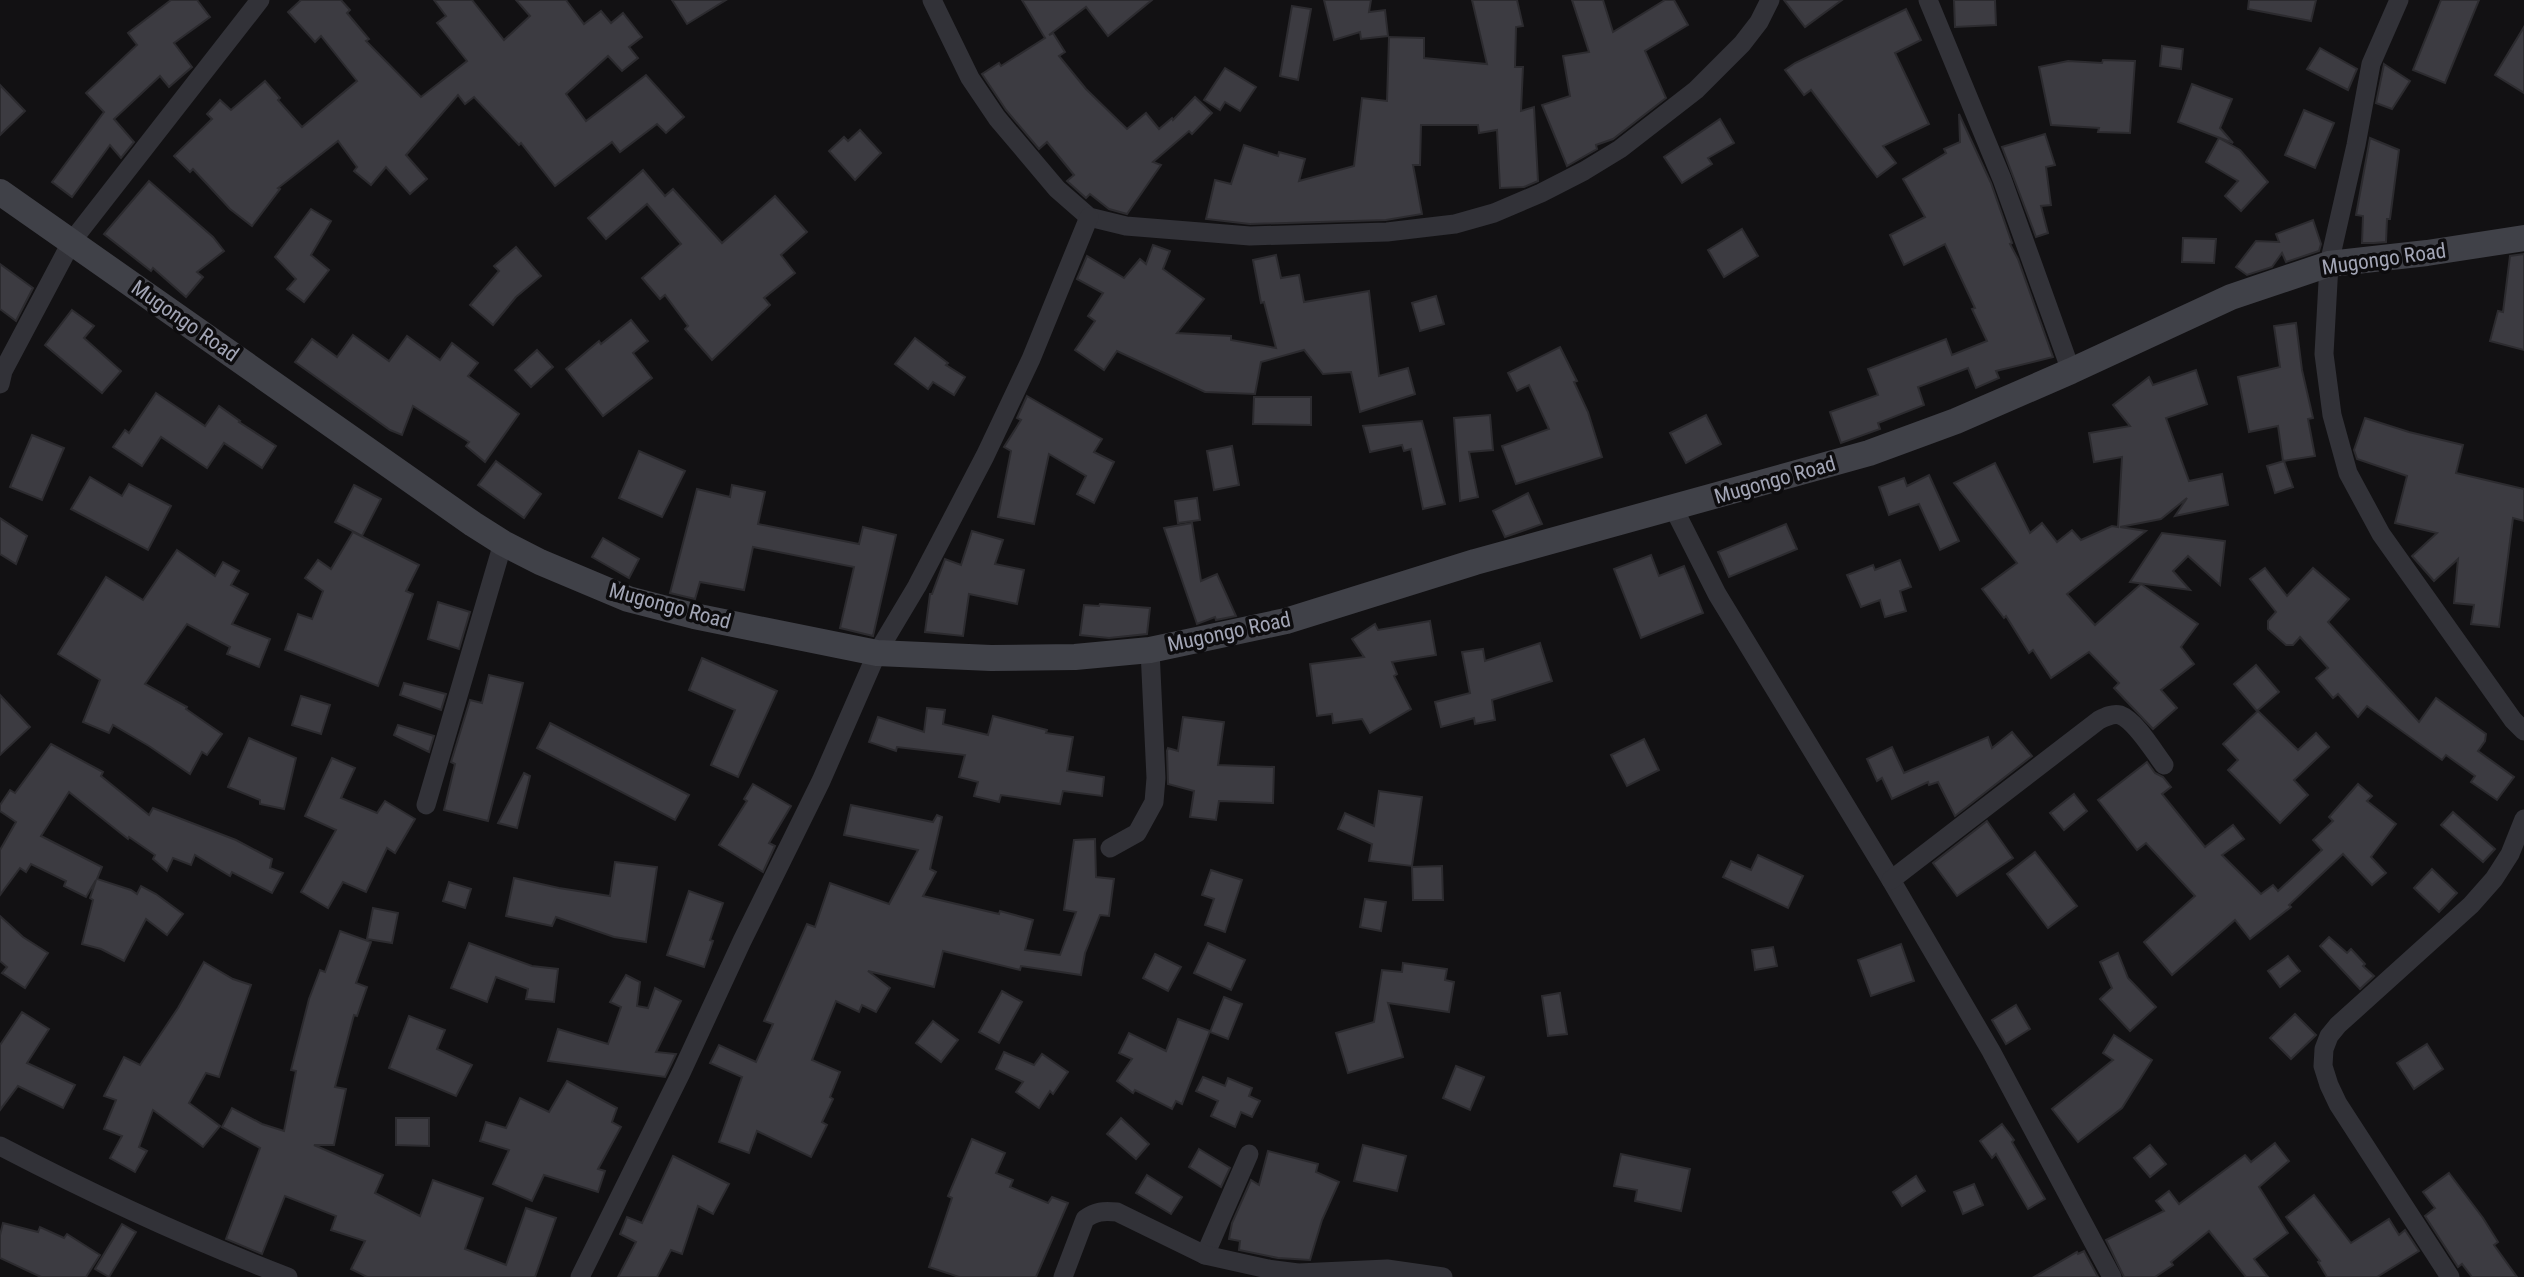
<svg xmlns="http://www.w3.org/2000/svg" width="2524" height="1277" font-family="'Roboto Condensed',sans-serif">
	<rect width="100%" height="100%" fill="#121113"/>
	<g fill="#3c3b41" stroke="#2c2b2f" stroke-width="2">
		<path d="M171,0h26l13,17 -36,26 18,24 -23,20 -9,-11 -46,43 20,23 -13,16 -11,-13 -38,52 -20,-15 52,-70 -18,-19 51,-48 -9,-12z"/>
		<path d="M301,0h40l9,10 -3,3 22,26 -3,2 55,56 46,-36 -30,-38 9,-7 -12,-16h38l32,40 26,-24 -14,-16h50l18,24 17,-13 10,12 12,-10 19,24 -13,10 9,11 -16,13 -14,-15 -42,38 20,27 60,-46 38,42 -18,16 -9,-9 -37,28 -8,-10 -57,44 -34,-43 -2,2 -45,-48 -9,7 -7,-9 -52,60 21,24 -17,15 -24,-27 -15,18 -17,-14 3,-4 -19,-26 -60,47 2,1 -28,37 -22,-17 -37,-40 -3,3 -16,-16 38,-37 -5,-5 13,-14 11,10 34,-29 15,17 -2,2 24,27 55,-46 -36,-45 -6,6 -27,-30z"/>
		<path d="M672,0h54l-39,24z"/>
		<path d="M1022,0h130l-44,36 -22,-29 -37,28 4,-2 12,19 -6,4 27,33 41,40 19,-16 13,16 13,-11 1,2 22,-23 17,16 -20,21 -3,-3 -36,31 8,3 -34,49 -18,-5 -19,-15 -4,4 -19,-17 7,-6 -27,-33 -8,7 -33,-39 -24,-36 17,-11 2,3 44,-28z"/>
		<path d="M1324,0h47l-2,12 16,-2 3,26 -27,3 -1,-7 -26,8z"/>
		<path d="M1472,0h45l6,26 -7,1 -1,40h8l-2,44 13,-4 4,74 -14,6 -24,1 -3,-58 -18,3 -1,-8h-57l-1,40h-7l9,49 -36,6 -136,4 -44,-5 9,-39 16,4 13,-39 34,11 1,-4 26,7 -6,22 55,-15 8,-68 25,3 2,-64 35,1v20l63,6z"/>
		<path d="M1572,0h31l10,32 52,-32h9l14,25 -43,26 21,47 -53,41 -17,6 1,4 -30,17 -25,-61 28,-9 -7,-40 26,-4z"/>
		<path d="M1784,0h58l-37,27z"/>
		<path d="M1954,0h41l1,25 -41,2z"/>
		<path d="M2249,0h67l-5,21 -63,-12z"/>
		<path d="M2441,0h38l-34,83 -32,-13z"/>
		<path d="M1292,6l19,3 -13,71 -18,-4z"/>
		<path d="M1906,9l15,31 -26,13 34,71 -46,22 13,17 -19,14 -66,-87 -7,5 -19,-25 10,-7z"/>
		<path d="M2524,27v66l-29,-18z"/>
		<path d="M2162,46l21,3 -2,20 -21,-3z"/>
		<path d="M2320,48l37,21 -9,21 -41,-21z"/>
		<path d="M2103,60l32,1 -5,72 -32,-1 1,-4 -48,-3 -12,-58 29,-6 34,2z"/>
		<path d="M2384,64l26,17 -18,28 -16,-6z"/>
		<path d="M1225,68l31,19 -16,24 -15,-9 -5,8 -16,-10z"/>
		<path d="M2192,84l40,15 -12,29 13,15 -55,-21z"/>
		<path d="M0,85l25,26 -25,24z"/>
		<path d="M2304,110l30,13 -19,45 -30,-13z"/>
		<path d="M1959,114l32,69 21,60 -2,1 8,15 35,98 -57,14 3,7 -23,10 -8,-20 -50,19 6,18 -46,18 2,6 -39,14 -11,-31 48,-17 -10,-26 78,-30 6,16 35,-14 -15,-32 3,-1 -30,-64 -41,21 -14,-30 35,-18 -22,-38 43,-26 -2,-4 16,-7z"/>
		<path d="M1720,119l14,24 -26,15 4,6 -30,19 -18,-26z"/>
		<path d="M860,130l21,23 -26,27 -26,-29 15,-14 4,4z"/>
		<path d="M2045,134l10,31 -9,2 5,38 -10,1 7,27 -12,4 -34,-90z"/>
		<path d="M2219,138l21,12 28,32 -27,29 -16,-15 13,-15 -32,-19z"/>
		<path d="M2370,138l29,12 -9,69h-3l-1,23 -12,1h-12l1,-27 -7,-1z"/>
		<path d="M643,170l22,26 8,-7 49,54 53,-47 32,36 -26,23 14,18 -31,25 6,7 -58,55 -27,-31 3,-3 -23,-31 -5,4 -18,-21 39,-34 -34,-40 -41,35 -18,-21z"/>
		<path d="M149,181l64,56 11,14 -27,21 6,5 -17,20 -33,-29 -2,3 -47,-37z"/>
		<path d="M311,209l20,12 -20,34 18,15 -25,32 -17,-13 9,-10 -21,-22z"/>
		<path d="M2313,220l8,24 -2,7 -33,11 -4,-9 -10,14 -25,8 -11,-8 20,-26 23,1 -3,-8z"/>
		<path d="M1742,229l16,27 -34,21 -16,-27z"/>
		<path d="M2183,238l33,1 -2,24 -32,-1z"/>
		<path d="M1153,245l17,6 -7,18 41,30 -27,34 54,3v4l45,8 -12,-46 -3,1 -8,-43 23,-5 5,23 18,-3 5,27 65,-11 10,85 29,-8 7,26 -55,18 -9,-40 -28,2 -19,-24 -43,12 -6,32 -50,-2 -88,-41 -13,19 -29,-20 20,-29 -7,-5 15,-23 -26,-14 10,-23 37,22 16,-19 6,5z"/>
		<path d="M516,247l25,29 -25,21 -23,28 -23,-20 29,-34 -5,-5z"/>
		<path d="M2524,254v96l-34,-9 8,-30 5,1 7,-56z"/>
		<path d="M0,264l33,24 -17,33 -16,-12z"/>
		<path d="M1436,296l8,28 -24,7 -8,-28z"/>
		<path d="M72,310l22,16 -10,12 37,33 -19,22 -57,-48z"/>
		<path d="M631,320l17,21 -15,12 19,25 -49,38 -37,-47 33,-28 2,3z"/>
		<path d="M2296,323l6,47 11,48 -5,1 7,37 -32,5 -5,-35 -29,6 -11,-55 42,-10 -6,-41z"/>
		<path d="M353,335l36,26 18,-25 33,24 12,-17 26,20 -10,13 51,38 -34,48 -19,-16 3,-4 -56,-36 -11,29 -12,-5 -95,-68 17,-23 25,18z"/>
		<path d="M915,338l33,25 -2,2 19,12 -11,18 -21,-13 -5,7 -33,-25z"/>
		<path d="M1560,347l17,34 -3,1 14,30 14,45 -86,27 -14,-38 47,-17 -20,-44 -12,6 -9,-18z"/>
		<path d="M537,350l16,17 -22,20 -16,-17z"/>
		<path d="M2196,370l11,34 -41,14 23,63 33,-7 6,31 -53,11 12,-18 -26,21 -41,8 26,4 -79,63 28,31 46,-41 57,40 -17,23 13,17 -33,26 16,18 -24,21 -39,-41 5,-5 -30,-31 -38,26 -18,-28 -4,3 -23,-37 -2,2 -22,-29 35,-26 -63,-80 41,-20 35,70 12,-10 15,19 15,-12 9,10 31,-14 6,1 4,-70 -28,5 -5,-29 41,-7 -17,-21 36,-28 4,8z"/>
		<path d="M156,393l49,33 14,-20 21,15 -1,1 37,24 -14,22 -38,-25 -17,25 -46,-31 -19,29 -29,-19 12,-17 4,3z"/>
		<path d="M1027,396l75,43 -8,13 20,10 -20,41 -17,-9 9,-18 -37,-22 -15,70 -36,-7 13,-66 -7,-4 17,-27 -4,-2z"/>
		<path d="M1254,397h57v28l-58,-1z"/>
		<path d="M1490,415l3,35 -24,2 9,45 -18,4 -6,-83z"/>
		<path d="M1706,415l15,29 -35,19 -16,-30z"/>
		<path d="M2365,418l44,14 54,13 -7,28 68,16v32l-11,-3 -14,109 -28,-3 3,-19 -20,-2 4,-44 -24,22 -22,-25 25,-23 -42,-10 12,-47 -50,-17 -3,-9z"/>
		<path d="M1422,421l23,83 -22,5 -12,-60 -7,2 -2,-6 -32,7 -7,-26z"/>
		<path d="M32,435l32,13 -22,52 -32,-13z"/>
		<path d="M1232,446l7,39 -25,5 -7,-39z"/>
		<path d="M639,451l46,20 -23,46 -43,-19z"/>
		<path d="M496,461l45,33 -17,24 -46,-33z"/>
		<path d="M2284,461l9,26 -18,6 -8,-27z"/>
		<path d="M1929,475l30,66 -19,9 -21,-46 -30,11 -10,-28 25,-9 3,8z"/>
		<path d="M90,477l32,19 7,-12 42,22 -23,44 -77,-41z"/>
		<path d="M354,485l27,14 -19,37 -27,-14z"/>
		<path d="M732,485l33,7 -7,32 101,20 4,-17 33,8 -23,101 -33,-8 14,-61 -101,-20 -9,43 -44,-8 -5,17 -25,-6 27,-104 33,8z"/>
		<path d="M1528,493l14,31 -37,13 -12,-26z"/>
		<path d="M1197,498l3,22 -22,3 -3,-22z"/>
		<path d="M0,518l27,18 -11,28 -16,-10z"/>
		<path d="M1192,523l9,58 16,-7 19,42 -20,4 -1,-3 -18,7 -33,-96z"/>
		<path d="M1786,524l11,25 -68,28 -11,-25z"/>
		<path d="M972,531l31,9 -8,24 29,6 -7,34 -48,-10 -6,42 -38,-4 5,-38h2l13,-35 16,6z"/>
		<path d="M353,532l66,33 -13,26 7,3 -35,92 -93,-36 13,-36 14,5 11,-28 -18,-13 13,-18 13,9z"/>
		<path d="M2162,533l63,8 -5,44 -32,-29 -15,15 17,19 -60,-8z"/>
		<path d="M603,538l36,21 -10,19 -37,-21z"/>
		<path d="M177,550l38,26 8,-14 16,9 -8,14 17,9 -16,30 38,15 -11,28 -32,-13 3,-7 -43,-23 -42,60 42,23 -1,2 36,25 -15,21 -5,-3 -12,22 -41,-28 -36,-21 -4,8 -26,-11 17,-42 -42,-26 48,-77 37,23z"/>
		<path d="M1651,555l8,21 25,-10 19,47 -62,25 -27,-69z"/>
		<path d="M1900,560l11,27 -11,4 6,20 -21,6 -5,-17 -19,7 -14,-32 26,-10 2,5z"/>
		<path d="M2265,568l22,28 26,-28 36,31 -21,23 91,100 17,-24 50,36 -1,7 -7,10 36,26 -17,23 -26,-18 4,-6 -29,-21 -4,5 -75,-54 -9,11 -20,-23 -5,4 -17,-20 12,-10 -28,-31 -7,8h-7l-18,-16v-8l8,-9 -26,-33z"/>
		<path d="M438,602l32,10 -11,37 -31,-10z"/>
		<path d="M1100,604l50,4 -3,26 -38,4 -29,-3 4,-30 15,1z"/>
		<path d="M1430,621l6,34 -44,7 5,12 -3,2 17,33 -41,24 -8,-14 -29,4 -1,-9 -15,2 -7,-52 54,-7 -12,-18 23,-15 3,6z"/>
		<path d="M1540,643l12,38 -60,19 3,20 -20,4 -1,-6 -33,9 -6,-25 35,-9 -8,-41 21,-3 2,12z"/>
		<path d="M702,658l75,33 -39,86 -27,-12 24,-55 -46,-20z"/>
		<path d="M2256,665l23,27 -22,19 -23,-27z"/>
		<path d="M489,675l34,8 -35,138 -44,-11 11,-46 -4,-2 19,-62 12,3z"/>
		<path d="M404,683l42,11 -5,16 -41,-15z"/>
		<path d="M0,695l30,32 -30,28z"/>
		<path d="M301,696l29,9 -9,29 -29,-9z"/>
		<path d="M927,708l18,2 -2,14 45,11 5,-19 54,14 -1,3 27,4 -6,34 37,6 -2,19 -39,-5 -3,13 -59,-9 -2,7 -25,-6 4,-14 -19,-5 6,-22 -68,-8 -1,4 -27,-9 9,-25 46,15z"/>
		<path d="M2258,711l40,39 18,-17 13,14 -35,33 14,15 -28,28 -52,-53 10,-10 -15,-16z"/>
		<path d="M1183,717l41,5 -6,43 56,2 -1,36 -54,-2 -3,19 -26,-3 4,-26 -26,-7 -1,-33 1,-3 10,3z"/>
		<path d="M550,723l139,72 -14,25 -138,-72z"/>
		<path d="M398,725l36,11 -5,16 -35,-17z"/>
		<path d="M2012,732l20,24 -77,60 -17,-34 -9,3 -1,-3 -36,17 -10,-21 -5,3 -10,-22 25,-12 12,26 84,-36 4,11z"/>
		<path d="M249,738l47,20 -12,51 -24,-5v-4l-32,-13z"/>
		<path d="M1644,739l15,31 -32,16 -16,-31z"/>
		<path d="M51,744l52,28 -2,4 48,39 4,-7 83,32 36,19 -2,9 13,5 -11,20 -40,-21 -2,4 -35,-21 -4,10 -18,-7 -6,13 -14,-12 2,-4 -26,-18 -1,2 -59,-47 -28,44 61,31 -5,12 34,11 6,4 4,-8 15,8 27,20 -16,21 -21,-16 -22,42 -23,-12 -19,-5 11,-44 -3,-2 6,-18 -10,17 -22,-11 2,-5 -35,-17 -5,8 -6,-4 -20,27v-45l16,-28 -16,-11v-6l10,-15 5,3z"/>
		<path d="M332,758l23,10 -14,30 36,15 8,-12 30,18 -20,34 -8,-5 -21,44 -23,-10 -15,26 -27,-16 35,-62 -31,-14z"/>
		<path d="M2147,762l8,11 8,4 8,10 -9,7 43,53 28,-22 11,14 -22,16 39,39 12,-9 5,6 44,-41 -9,-10 20,-19 -4,-4 29,-33 14,12 -5,5 29,23 -25,33 15,16 -14,12 -29,-31 -54,51 2,2 -41,32 -15,-19 -63,55 -28,-33 51,-46 -49,-53 -9,7 -39,-50z"/>
		<path d="M524,773l6,3 -13,52 -19,-5z"/>
		<path d="M753,784l38,22 -22,37 6,3 -12,26 -44,-27 28,-44 -3,-2z"/>
		<path d="M1379,791l43,6 -10,69 -43,-5 3,-17 -34,-15 7,-16 29,13z"/>
		<path d="M2074,794l13,17 -23,19 -14,-17z"/>
		<path d="M851,805l82,17 4,-7 5,2 -12,52 6,3 -13,24 76,18 1,-3 33,9 -8,30 35,5 16,-43 -12,-2 10,-70 21,-1 1,38 18,2 -5,37 -9,-1 -15,38 -4,22 -60,-9 -1,4 -77,-19 -9,36 -66,-16 22,17 -14,24 -14,-7 -3,7 -23,-11 -24,59 28,12 -10,25 3,2 -11,23 5,3 -16,32 -54,-26 -8,22 -30,-11 23,-65 -32,-14 9,-18 37,17 17,-38 -9,-3 43,-97 8,3 15,-44 59,21 29,-54 -74,-15z"/>
		<path d="M2453,812l42,37 -12,13 -42,-37z"/>
		<path d="M1987,821l26,37 -56,38 -24,-33z"/>
		<path d="M2035,852l42,54 -29,22 -41,-54z"/>
		<path d="M1758,855l45,21 -15,32 -65,-31 8,-16 20,9z"/>
		<path d="M615,862l42,5 -11,75 -32,-5 -58,-20 -4,9 -46,-10 8,-38 45,10 51,8z"/>
		<path d="M1442,866l1,34h-30l-1,-33z"/>
		<path d="M2432,869l25,24 -18,19 -25,-24z"/>
		<path d="M1211,870l31,10 -17,52 -20,-7 9,-26 -12,-4z"/>
		<path d="M449,882l22,7 -6,19 -22,-7z"/>
		<path d="M689,891l34,12 -13,37 3,1 -9,26 -37,-12z"/>
		<path d="M1365,899l21,3 -5,29 -21,-4z"/>
		<path d="M373,908l25,5 -6,30 -25,-4z"/>
		<path d="M0,916l23,21 25,16 -23,35 -23,-15 5,-6 -7,-6z"/>
		<path d="M340,931l31,11 -15,41 11,4 -10,29 -3,-1 -19,72 11,2 -12,56h-20l69,30 -8,18 45,23 13,-36 50,18 -18,51 41,16 20,-57 30,10 -21,59h-168l-16,-8 14,-28 -34,-11 5,-14 -51,-20 -23,58 -36,-15 34,-91 -38,-21 10,-19 30,16 22,7 12,-60 -5,-1 18,-71 11,-29 5,2z"/>
		<path d="M2329,937l18,16 4,-4 14,15 -2,2 11,10 -14,13 -40,-43z"/>
		<path d="M469,943l63,23 26,3 -4,33 -28,-3 2,-10 -32,-12 -9,25 -36,-14z"/>
		<path d="M1208,943l37,17 -14,30 -37,-17z"/>
		<path d="M1901,944l13,37 -43,15 -13,-36z"/>
		<path d="M1773,947l4,19 -22,4 -3,-20z"/>
		<path d="M2118,953l10,25 28,29 -26,24 -30,-32 12,-11 -12,-26z"/>
		<path d="M1155,954l26,13 -13,24 -25,-13z"/>
		<path d="M2288,956l12,15 -20,16 -12,-16z"/>
		<path d="M204,962l29,17 18,6 -32,92 -13,-4 -17,30 31,23 -17,21 -50,-37 -14,37 8,4 -12,21 -25,-14 12,-22 -18,-7 12,-29 -12,-4 20,-39 16,8 38,-57z"/>
		<path d="M1403,963l44,6 -2,11 9,2 -5,30 -61,-9 15,54 -55,16 -12,-40 38,-11 8,-52 20,2z"/>
		<path d="M626,975l14,7 -3,24 11,2 7,-20 26,13 -25,51 20,2 -11,23 -117,-16 10,-32 50,15 13,-37 -11,-5z"/>
		<path d="M1002,991l20,11 -23,41 -20,-11z"/>
		<path d="M1560,993l7,41 -19,2 -6,-40z"/>
		<path d="M1224,997l18,7 -14,35 -18,-7z"/>
		<path d="M2016,1005l14,24 -24,15 -14,-24z"/>
		<path d="M22,1012l27,17 -22,34 48,22 -12,23 -45,-22 -18,24v-65z"/>
		<path d="M2295,1014l21,21 -25,24 -21,-21z"/>
		<path d="M409,1016l36,14 -8,19 35,16 -16,31 -67,-28z"/>
		<path d="M1178,1019l32,12 -28,73 -6,-3 -4,8 -37,-19 -2,3 -16,-12 15,-22 -13,-6 10,-20 37,18z"/>
		<path d="M933,1021l25,19 -17,22 -25,-19z"/>
		<path d="M2114,1035l38,25 -30,48 -44,34 -26,-33 61,-49 -10,-7z"/>
		<path d="M2427,1044l16,25 -29,20 -17,-26z"/>
		<path d="M1004,1052l30,13 8,-11 26,18 -15,22 -3,-3 -11,17 -23,-16 7,-10 -27,-13z"/>
		<path d="M1456,1066l28,11 -14,33 -27,-12z"/>
		<path d="M1203,1077l22,9 3,-8 24,10 -3,8 11,5 -8,16 -11,-5 -6,15 -24,-11 7,-15 -22,-10z"/>
		<path d="M567,1081l50,27 -5,14 9,5 -23,42 7,2 -7,21 -54,-17 -12,26 -39,-17 16,-34 -29,-9 6,-19 20,6 14,-30 29,14z"/>
		<path d="M396,1118h33v28l-33,-1z"/>
		<path d="M1121,1118l28,26 -13,15 -29,-25z"/>
		<path d="M2002,1124l12,16 -2,2 33,57 -17,10 -32,-55 -4,4 -12,-17z"/>
		<path d="M972,1139l33,14 -9,20 17,7 -3,7 38,16 4,-6 16,6 -32,74h-77l-30,-10 23,-69 -4,-2z"/>
		<path d="M2275,1143l14,18 -30,26 29,46 -34,26 14,18h-22l-37,-46 -38,31 2,3 -18,12h-31l-18,-37 58,-29 -8,-10 13,-10 10,13 66,-49 6,7z"/>
		<path d="M1363,1145l43,11 -9,35 -43,-10z"/>
		<path d="M2150,1145l16,19 -16,13 -16,-19z"/>
		<path d="M1199,1149l31,19 -9,19 -32,-20z"/>
		<path d="M1268,1151l50,13 -2,8 23,10 -17,38 -12,40 -32,-2 -39,-8 1,-9 -11,-2 3,-16 19,-43 8,5z"/>
		<path d="M1621,1154l69,15 -9,42 -46,-10 2,-11 -23,-4z"/>
		<path d="M673,1156l56,28 -16,30 -15,-8 -16,48 -11,-4 -14,27h-39l18,-35 -16,-8 7,-17 15,6z"/>
		<path d="M2449,1173l34,45 15,24 -4,3 23,32h-45l-10,-13 -4,3 -33,-51 10,-8 -12,-16z"/>
		<path d="M1147,1175l35,22 -11,17 -35,-21z"/>
		<path d="M1916,1176l9,15 -23,15 -9,-14z"/>
		<path d="M1974,1184l9,21 -20,9 -9,-22z"/>
		<path d="M2314,1195l37,48 38,-24 10,16 6,-5 14,21 -42,26h-50l-9,-15 2,-1 -34,-44z"/>
		<path d="M3,1223l35,9 2,-5 24,11 3,-4 33,21 -14,22h-45l-41,-19v-23z"/>
		<path d="M122,1224l14,8 -27,45 -14,-8z"/>
		<path d="M2084,1251l14,26h-64l43,-25 1,2z"/>
	</g>
	<g fill="none" stroke-linecap="round" stroke-linejoin="round">
		<g stroke="#323238" stroke-width="19">
			<path d="M932,0l38,78 27,40 60,71 32,28 37,9 124,10 137,-4 68,-8 39,-11 47,-20 43,-22 36,-22 76,-59 46,-46 17,-22 11,-22"/>
			<path d="M1928,0l74,179 69,192"/>
			<path d="M2399,0l-28,64 -15,81 -27,119 -5,90 8,61 16,58 33,61 132,186 11,11"/>
			<path d="M0,384l3,-13 69,-130 188,-241"/>
			<path d="M1674,509l43,85 174,286 100,171 121,226"/>
			<path d="M426,805l77,-262"/>
			<path d="M1110,848l27,-15 17,-31 2,-24 -6,-128"/>
			<path d="M1891,880l208,-160c6,-3 14,-7 21,-5 16,6 34,37 44,50"/>
			<path d="M0,1146c94,49 189,93 288,131"/>
			<path d="M1205,1255l44,-101"/>
			<path d="M580,1277l101,-204 61,-132 79,-160 56,-128 40,-67 68,-130 46,-97 58,-142"/>
			<path d="M1063,1277l22,-58c11,-8 18,-8 32,-7l88,43 63,14 30,4 89,-4 56,8"/>
			<path d="M2450,1277l-112,-173 -9,-19 -6,-19 1,-17 5,-13 9,-11 133,-120 23,-26 16,-25 14,-35"/>
		</g>
		<path stroke="#404148" stroke-width="26" d="M0,192l473,332 30,19 37,19 88,37 66,17 183,37 114,5 84,-1 75,-7 136,-29 189,-59 394,-109 87,-32 115,-50 160,-74 98,-33 98,-11 97,-15"/>
	</g>
	<g text-anchor="middle" stroke-width="7" stroke-linejoin="round" paint-order="stroke">
		<g font-size="21" fill="#a2a5b5" stroke="#0d0c0e">
			<text transform="translate(2384 259) rotate(-8)" y="7">Mugongo Road</text>
			<text transform="translate(185 321) rotate(35)" y="7">Mugongo Road</text>
			<text transform="translate(1775 480) rotate(-16)" y="7">Mugongo Road</text>
			<text transform="translate(670 606) rotate(15)" y="7">Mugongo Road</text>
			<text transform="translate(1229 632) rotate(-12)" y="7">Mugongo Road</text>
		</g>
	</g>
</svg>
